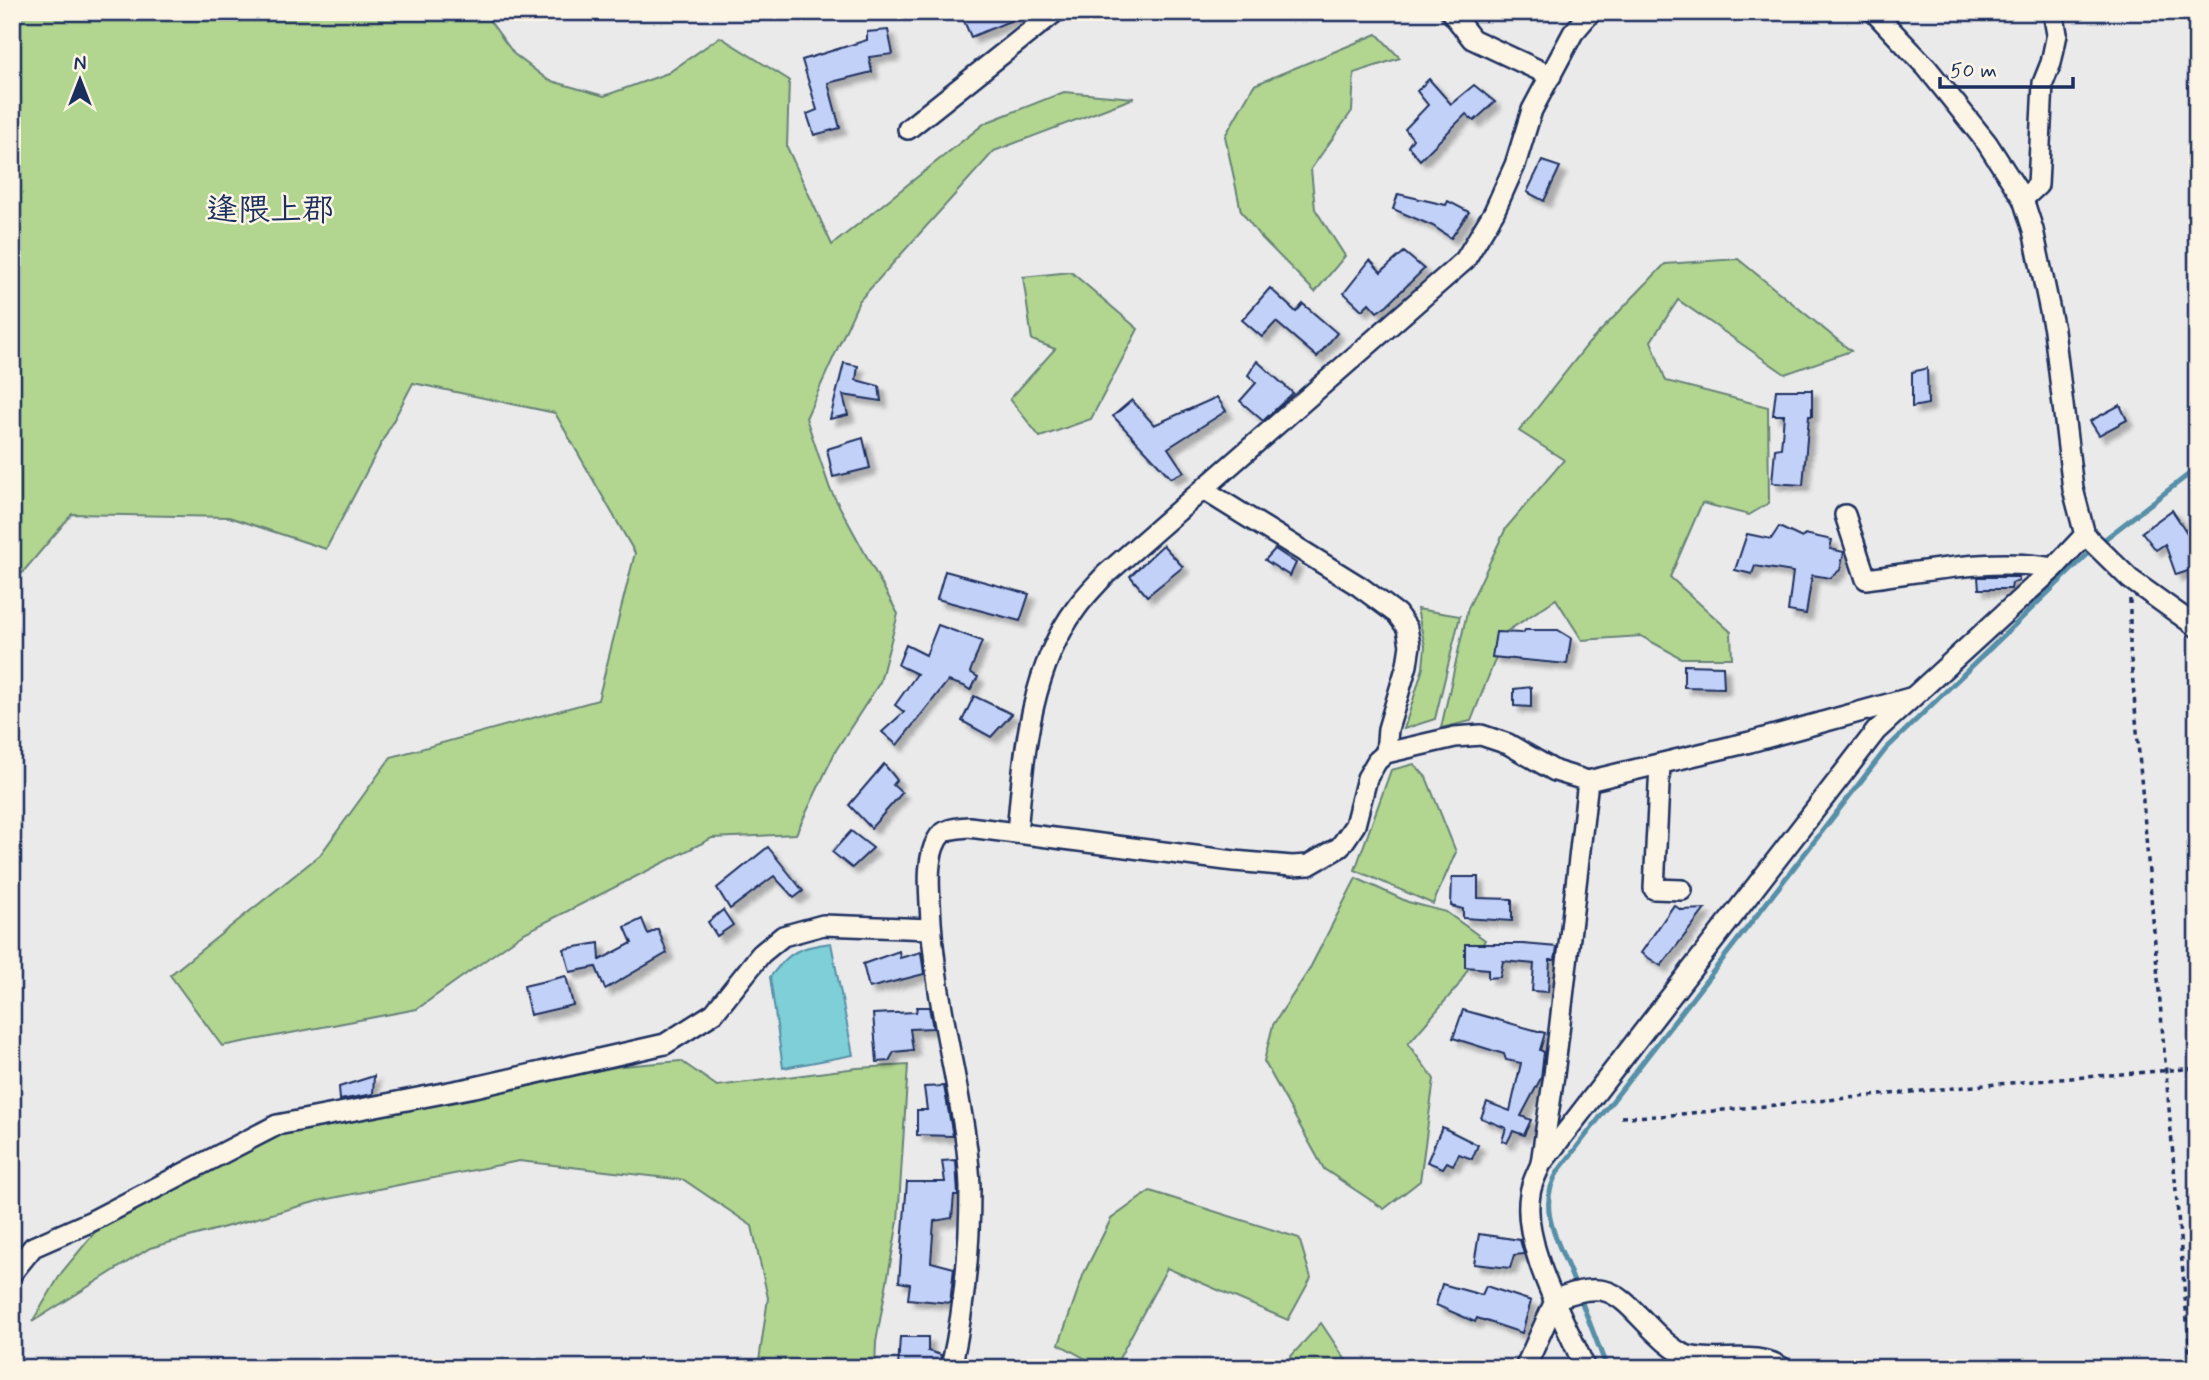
<svg xmlns="http://www.w3.org/2000/svg" width="2209" height="1380" font-family="Mynerve,'Klee One',sans-serif">
	<defs>
		<filter id="shadow"><feDropShadow dx="6" dy="6" stdDeviation="2" flood-color="#0004"/></filter>
	</defs>
	<rect width="100%" height="100%" fill="#ebeaeb"/>
	<filter id="ink" filterUnits="userSpaceOnUse"><feTurbulence type="fractalNoise" baseFrequency=".0143" numOctaves="2"/><feDisplacementMap in="SourceGraphic" scale="14" xChannelSelector="R" yChannelSelector="G"/><feConvolveMatrix kernelMatrix="1 2 1 2 8 2 1 2 1" color-interpolation-filters="sRGB"/></filter>
	<g filter="url(#ink)">
		<g fill="#b2d690" stroke="#668277" stroke-width="2">
			<path d="M12,12h474l1,5 27,37 34,26 56,16 64,-23 52,-36 69,43 -2,67 45,98 153,-122 79,-31 70,6 -140,53 -135,150 -53,117 24,71 68,125 -18,68 -44,68 -40,84 -84,4 -190,96 -105,75 -195,37 -52,-71 150,-120 71,-98 207,-57 37,-147 -80,-140 -142,-30 -87,166 -97,-32 -157,-3 -60,71z"/>
			<path d="M1377,34l23,24 -46,15 -2,38 -41,58 4,40 30,47 -30,36 -56,-57 -18,-24 -16,-75 29,-51z"/>
			<path d="M1738,259l113,92 -66,23 -107,-74 -27,41 15,40 102,26 1,96 -20,12 -47,-12 -32,74 61,55 1,26h-51l-40,-22 -59,4 -26,-41 -50,33 -35,89 -30,7 27,-120 38,-80 58,-68 -45,-29 69,-87 77,-80z"/>
			<path d="M1071,272l67,57 -47,90 -51,18 -30,-38 45,-50 -23,-9 -9,-63z"/>
			<path d="M1417,609l43,7 -25,103 -31,10 19,-61 2,-22z"/>
			<path d="M1414,764l12,13 30,75 -23,52 -78,-34 36,-100z"/>
			<path d="M1356,878l52,24 38,10 39,28 -27,46 -50,58 26,35 -14,102 -36,28 -60,-40 -60,-108 9,-36 36,-55z"/>
			<path d="M681,1061l36,25 140,-18 51,-3 -10,156 -22,121 -1,26h-117l10,-70 -16,-72 -68,-46 -165,-19 -201,40 -168,47 -118,74 30,-50 42,-51 174,-92 344,-63z"/>
			<path d="M1150,1191l149,47 12,40 -23,42 -121,-52 -53,100h-12l-43,-24 25,-71 27,-54z"/>
			<path d="M1321,1323l30,45h-78l11,-4z"/>
		</g>
		<path fill="#7ecfd7" stroke="#568fa7" stroke-width="2" d="M831,943l22,112 -70,13 -13,-91c20,-26 29,-30 61,-34z"/>
		<g fill="none" stroke-linecap="round" stroke-linejoin="round">
			<g stroke="#568fa7" stroke-width="5">
				<path d="M2105,539l92,-71"/>
				<path d="M1574,1282c-14,-38 -40,-74 -15,-112l327,-421 202,-195"/>
				<path d="M1582,1303l25,65"/>
			</g>
		</g>
		<g fill="#c2d1f8" stroke="#1b2f5e" stroke-width="2" filter="url(#shadow)">
			<path d="M960,12h69v1l-58,24z"/>
			<path d="M888,30l5,24 -24,3 3,15 -44,11 12,45 -26,7 -7,-21 10,-4 -15,-50 65,-20v-8z"/>
			<path d="M1429,79l22,25 23,-19 21,17 -21,19 -8,-7 -46,46 -12,-14 5,-7 -8,-10 23,-24 -11,-14z"/>
			<path d="M1542,161l18,6 -16,34 -17,-9z"/>
			<path d="M1398,194l48,11 2,-4 21,11 -18,26 -18,-12 -40,-17z"/>
			<path d="M1404,252l20,17 -37,36 -10,7 -8,-9 -7,7 -18,-17 26,-33 11,12z"/>
			<path d="M1270,288l26,24 7,-8 34,29 -20,24 -41,-35 -14,15 -20,-17z"/>
			<path d="M1257,361l36,32 -30,28 -23,-20 16,-18 -8,-8z"/>
			<path d="M844,363l14,3 -2,14 23,6 2,15 -38,-6 5,20 -18,4z"/>
			<path d="M1927,368l1,36 -16,3v-35z"/>
			<path d="M1776,390h36v26h-3l-6,69 -31,-2 3,-34 6,-1 3,-33h-11z"/>
			<path d="M1217,397l9,14 -58,37 16,24 -13,6 -58,-62 19,-16 22,25z"/>
			<path d="M2120,405l7,15 -28,15 -9,-14z"/>
			<path d="M863,438l7,30 -37,9 -6,-28z"/>
			<path d="M2172,510l25,38v20l-21,7 -11,-31 -9,6 -14,-18z"/>
			<path d="M1779,527l23,11 3,-4 27,6 -2,9 14,3 -4,18 -10,8 -18,-3 -6,39 -18,-3 5,-39 -38,-6 -3,8 -17,-4 12,-36 24,5z"/>
			<path d="M1163,545l20,22 -36,29 -17,-20z"/>
			<path d="M1275,549l21,14 -6,13 -25,-16z"/>
			<path d="M945,571l84,23 -9,27 -83,-22z"/>
			<path d="M1978,577h40l1,4 -7,2 -1,6h-32z"/>
			<path d="M938,625l44,16 -12,31 8,5 -8,13 -6,-4 -16,-5 -51,64 -15,-13 22,-20 -9,-7 22,-31 -19,-9 8,-20 20,10z"/>
			<path d="M1525,630h33l13,8 -4,26 -75,-7 4,-25 27,1z"/>
			<path d="M1684,665l39,1 1,22 -40,-1z"/>
			<path d="M1531,687v20l-17,-1v-17z"/>
			<path d="M974,696l38,18 -21,23 -29,-16z"/>
			<path d="M884,764l13,16 -4,5 9,8 -31,35 -22,-23z"/>
			<path d="M851,831l22,17 -21,20 -20,-16z"/>
			<path d="M768,847l35,44 -9,7 -20,-22 -44,33 -13,-21z"/>
			<path d="M1452,877h26v21l34,1v22l-49,-3v-9l-12,-3z"/>
			<path d="M1674,905l7,5 24,-1 -44,57 -20,-13z"/>
			<path d="M723,910l10,15 -16,11 -9,-14z"/>
			<path d="M642,919l6,15 10,-5 9,24 -62,36 -9,-22 -26,5 -6,-23 35,-6 1,17 32,-17 -7,-16z"/>
			<path d="M1465,944h58l34,3 -2,13h-5l-2,32 -16,-1 2,-27 -31,-3 -3,16 -12,1v-9l-23,-2z"/>
			<path d="M899,951l1,7 21,-6 3,22 -55,14 -6,-24z"/>
			<path d="M566,976l7,29 -43,10 -6,-29z"/>
			<path d="M917,1007h12l4,21 -23,1 3,21 -19,2 -5,9 -12,1 -4,-48 43,-2z"/>
			<path d="M1463,1010l82,23 -5,17 4,2 -3,26 -20,38 10,4 -7,15 -11,-4 -6,12 -5,-2 4,-13 -25,-10 6,-16 23,9 11,-48 -15,-3 -2,-6 -51,-16z"/>
			<path d="M374,1076l-1,18 -33,6 -1,-13z"/>
			<path d="M944,1086l9,50 -36,-1v-25h10l-3,-23z"/>
			<path d="M1442,1127l36,18 -6,14 -13,-5 -6,11 -6,-3 -4,6 -16,-6z"/>
			<path d="M956,1160l2,35h-4l-2,23 -18,3 -3,41 23,6 -4,35 -42,-4 2,-15 -11,-2 8,-100h38l-3,-21z"/>
			<path d="M1479,1234l41,6 4,14 -10,1 -4,13 -36,-4z"/>
			<path d="M1442,1284l40,11 4,-9 45,15 -9,32 -45,-15 -2,4 -39,-17z"/>
			<path d="M900,1337h28v14l13,4 -2,13h-41z"/>
		</g>
		<g fill="none" stroke-linecap="round" stroke-linejoin="round">
			<defs>
				<g id="minor">
					<path d="M1451,12l21,27 79,37"/>
					<path d="M1874,12l53,56 60,75 36,56 10,31 21,100 19,159 12,46 45,44 67,48"/>
					<path d="M908,129l147,-117"/>
					<path d="M2023,199l15,-14 5,-102 8,-20 6,-29 -4,-22"/>
					<path d="M1204,490l155,96 38,28 10,14 3,17 -3,20 -19,64 -2,24"/>
					<path d="M1845,515l21,64c62,-8 127,-22 188,-11"/>
					<path d="M1660,764l-6,125 28,1"/>
					<path d="M1017,833c7,-77 12,-162 60,-226 8,-11 19,-22 28,-32l360,-315 29,-48 21,-47 17,-55 41,-77 18,-21"/>
					<path d="M1541,1163l13,-88 34,-294"/>
					<path d="M12,1273l21,-26 59,-26 185,-96 198,-38 190,-43 49,-31 47,-59 22,-18 40,-11 108,4"/>
					<path d="M951,1368c13,-57 19,-122 19,-180 -1,-38 -9,-78 -16,-116 -11,-55 -22,-112 -24,-169 -1,-19 -3,-45 7,-63 6,-12 20,-12 32,-13l265,34 58,5 17,-1 31,-18 7,-10 8,-12 12,-47 10,-17 9,-8 69,-16 26,-2 27,9 47,27 33,10 162,-39 160,-44"/>
					<path d="M1525,1368l31,-69c56,-22 62,-3 101,35 8,8 19,18 31,22 32,8 66,-6 95,12"/>
					<path d="M1585,1368c-20,-47 -64,-123 -55,-174 1,-10 7,-21 11,-30l335,-433 178,-163 31,-33"/>
				</g>
			</defs>
			<use href="#minor" stroke="#1b2f5e" stroke-width="24"/>
			<g stroke="#1b2f5e" stroke-width="3.5" stroke-dasharray="5 5" stroke-linecap="butt">
				<path d="M2130,599v49l61,720"/>
				<path d="M1621,1117l39,-1 325,-31 212,-17"/>
			</g>
			<use href="#minor" stroke="#fcf5e5" stroke-width="19"/>
		</g>
	</g>
	<g text-anchor="middle" stroke-width="5" stroke-linejoin="round" paint-order="stroke">
		<g font-size="32" font-weight="bold" fill="#1b2f5e" stroke="#fcf5e5">
			<text x="270" y="220">逢隈上郡</text>
		</g>
	</g>
	<rect width="2209" height="1380" fill="none" stroke="#fcf5e5" stroke-width="42"/>
	<rect x="21" y="21" width="2167" height="1338" fill="none" stroke="#1b2f5e" stroke-width="2.5" filter="url(#ink)"/>
	<g transform="translate(80 80)" stroke="#fcf5e5" stroke-width="5" paint-order="stroke">
	<path d="M0-5L12 26L0 18L-12 26Z" fill="#1b2f5e"/>
	<text y="-10" font-size="19" font-weight="bold" text-anchor="middle" fill="#1b2f5e">N</text>
	</g>
	<path d="M1940 77v10h133v-10" fill="none" stroke="#1b2f5e" stroke-width="3.5"/>
	<text x="1950" y="77" font-size="21" fill="#1b2f5e" stroke="#fcf5e5" stroke-width="5" paint-order="stroke">50 m</text>
</svg>
